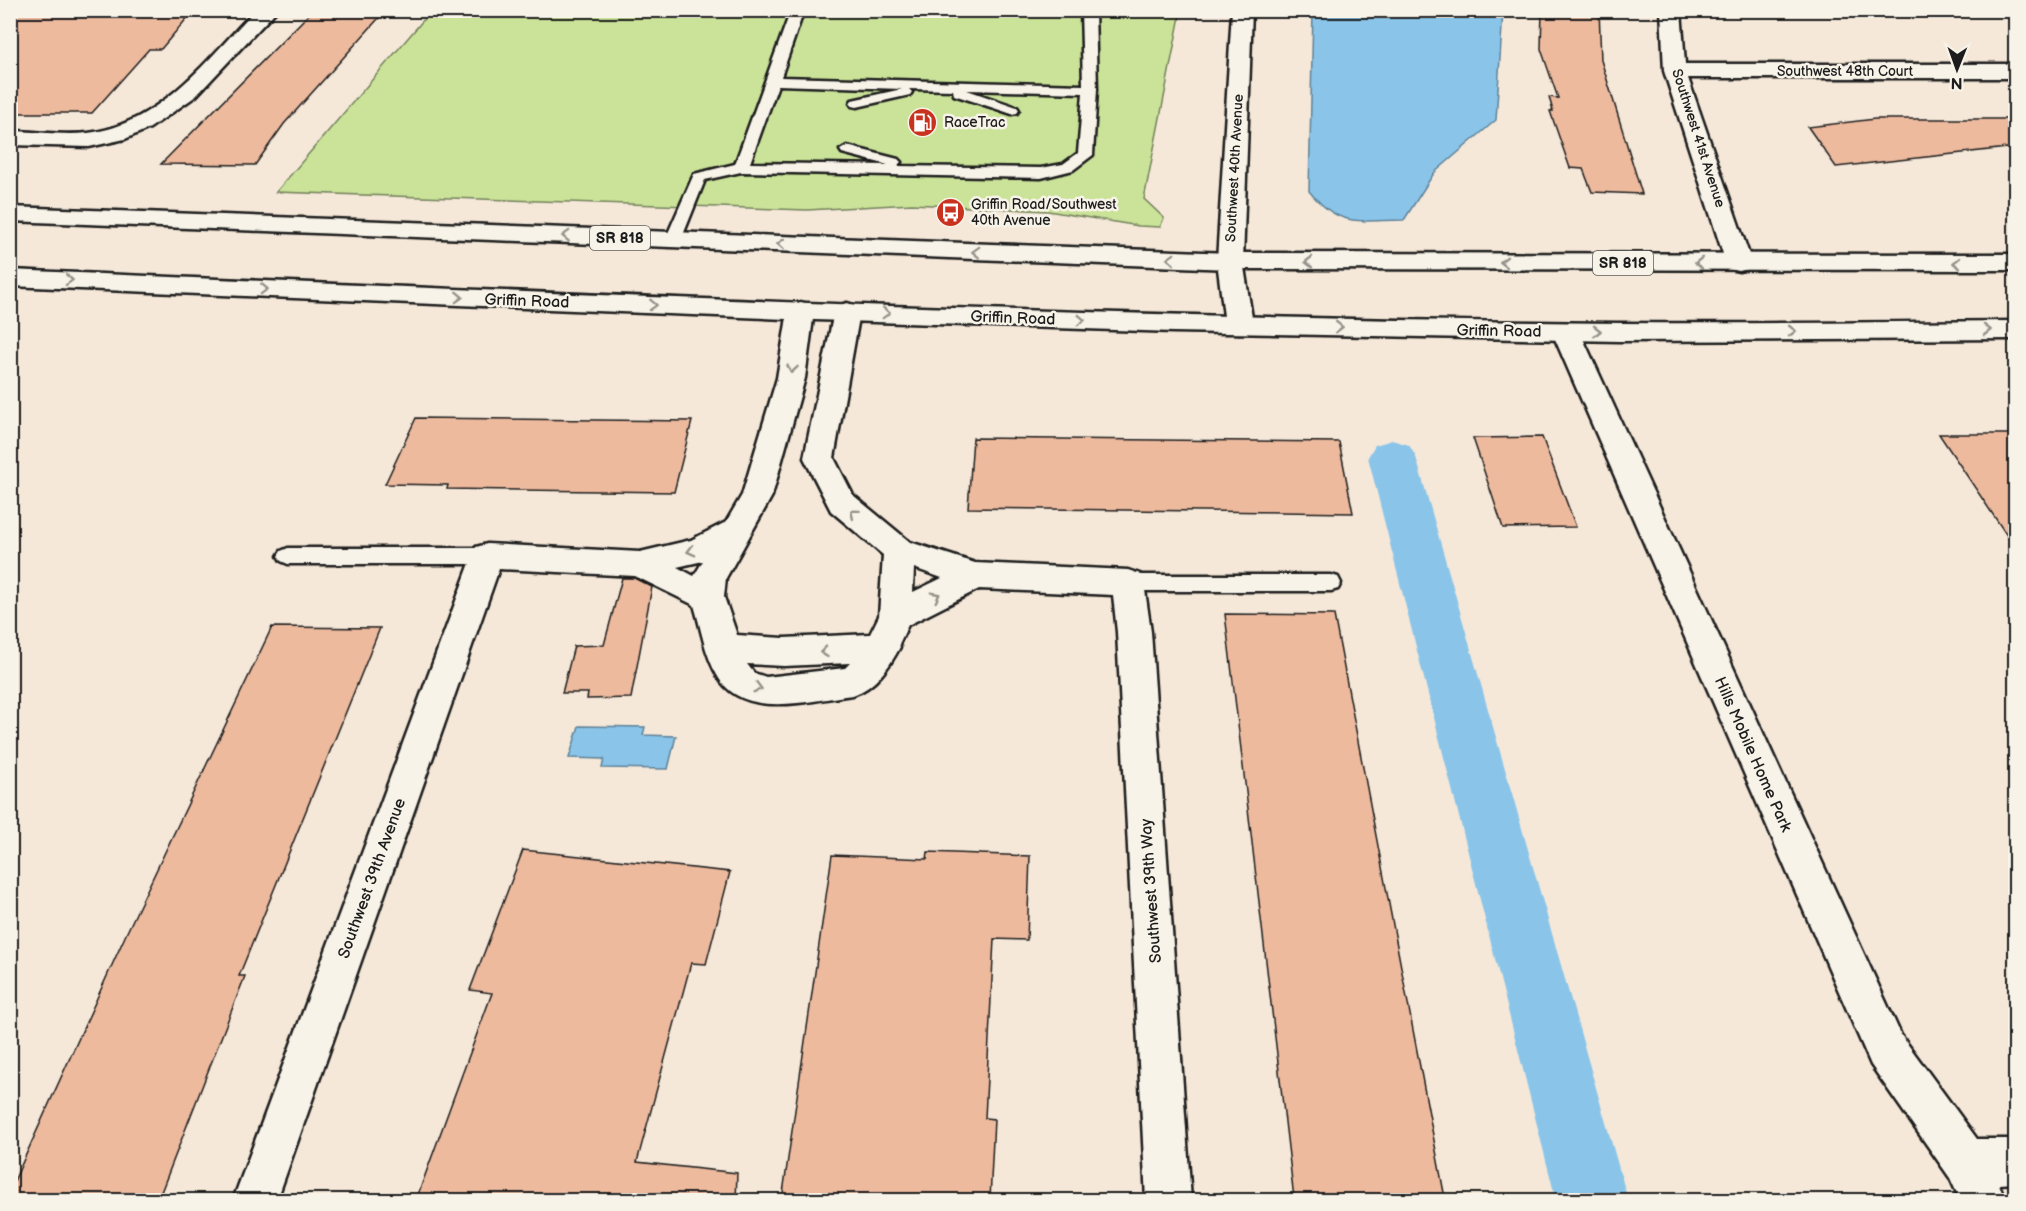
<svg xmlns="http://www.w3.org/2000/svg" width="2026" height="1211" font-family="'Balsamiq Sans',sans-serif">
	<rect width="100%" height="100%" fill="#f5e8d9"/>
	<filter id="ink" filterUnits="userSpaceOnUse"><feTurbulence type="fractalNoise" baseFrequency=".0167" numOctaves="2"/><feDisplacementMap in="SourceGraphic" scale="12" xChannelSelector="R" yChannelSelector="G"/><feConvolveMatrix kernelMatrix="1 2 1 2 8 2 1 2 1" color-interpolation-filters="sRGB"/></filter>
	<g filter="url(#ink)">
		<path fill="#cae399" stroke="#73805a" stroke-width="1.5" d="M431,11h750l-37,188 20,19 -4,9 -21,-1 -91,-15 -136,-7 -105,6 -531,-18z"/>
		<g fill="#8ac5e9" stroke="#5e8197" stroke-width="1.5">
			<path d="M1313,11h190l-7,109 -62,53 -30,47c-45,0 -64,9 -95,-29z"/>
			<path d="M579,726l66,1 -2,8 33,1 -8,33 -66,-1 2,-9 -35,-1z"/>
		</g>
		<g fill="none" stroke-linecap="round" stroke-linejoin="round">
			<path fill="#8ac5e9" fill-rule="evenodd" d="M1392,440l17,5 7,12 212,743h-72l-188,-743 7,-12z"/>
		</g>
		<g fill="#edba9e" stroke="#1c1c1c" stroke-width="1.5">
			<path d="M10,10h184l-33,39h-12l-57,64h-82z"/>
			<path d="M313,10h73l-102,114 -29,41 -94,-1z"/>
			<path d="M1542,10h57l2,50 41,134 -50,-2 -9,-23 -13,-1 -20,-57h3l-4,-14 9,1 -17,-49z"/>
			<path d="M1875,119h141v28l-180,20 -28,-40z"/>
			<path d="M416,418l276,3 -18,71 -227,-3 1,-4 -63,-1z"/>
			<path d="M1939,434h77v115z"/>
			<path d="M1542,437l34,90 -73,1 -30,-90z"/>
			<path d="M973,438l366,4 14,71 -385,-5z"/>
			<path d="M622,578h12l18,9 -21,111 -44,1 1,-6h-26l12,-47 30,-1z"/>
			<path d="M1225,614l109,1 111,583h-151z"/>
			<path d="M272,627l108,1 -141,348h6l-87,224h-148v-10l117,-258z"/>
			<path d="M523,850l207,22 -24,92 -15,-1 -54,199 100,11 -1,27h-320l76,-207 -22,-3z"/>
			<path d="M928,852l102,4 -3,84 -33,-1 -9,179 9,1 -4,81h-208l50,-345 95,4z"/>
		</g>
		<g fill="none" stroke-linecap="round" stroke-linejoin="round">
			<defs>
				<g id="service">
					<path d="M791,10h13l-23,67 302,8 -2,-75h14l2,79 -4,66 -20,15 -32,8 -300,-6 -36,8 -24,60 -2,3h-12l-2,-3 29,-66 41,-10zM778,85l124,4 -50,11 -2,3 2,3 5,1 53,-12 2,-3 -3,-3 44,1 1,5 58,19 5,-1 2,-3 -2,-3 -50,-17 116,3 -5,60 -15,11 -22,4 -144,-2 4,-4 -3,-3 -51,-13 -7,4 2,3 46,12 -138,-2z"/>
					<path d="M288,548h199l7,3 3,5 -3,5 -7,3h-199l-7,-3 -3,-5 3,-5z"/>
					<path d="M1128,575h203l7,2 3,6 -3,6 -7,2h-203l-7,-2 -3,-6 3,-6z"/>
				</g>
				<g id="minor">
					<path d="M255,10h22l-81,86 -46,32 -25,11 -36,8 -79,-2v-14c26,0 53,5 78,2 71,-8 121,-75 167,-123z"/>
					<path d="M1661,10h20l4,54h331v14h-328l64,185 -4,6 -9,2 -9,-2 -4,-6 -62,-192z"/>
					<path d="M801,302l9,3 4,6 -9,67 -33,118 -46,82 -2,19 13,38 47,3 86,-4 9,-18 4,-61 -52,-44 -27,-53 30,-146 3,-6 10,-3 10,3 3,6 -26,146 19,37 57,47 65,21 153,7 12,4 4,9 7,49 40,568h-45l-29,-568 -4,-37 -134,-6 -71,36 -9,19 1,3c-11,20 -24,40 -47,48 -42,5 -111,26 -136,-20 -12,-20 -16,-47 -23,-70l-59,-29 -136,-7 -222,631h-44l243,-653 11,-3 153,8 51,-12 35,-18 16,-27 35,-117 11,-67 4,-6zM703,561l-9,15 -17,-9zM914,568l28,10 -29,14zM850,663l-5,5 -79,9 -12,-4 -7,-9 37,2z"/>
					<path d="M1566,323l10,3 4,6 321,703 76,104h39v44l-17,1 6,16h-45l-10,-22 -79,-113 -319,-733 4,-6z"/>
				</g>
				<path id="tertiary" d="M1232,10h20l-9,251 10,63 -4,6 -10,3 -10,-3 -4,-6 -8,-63z"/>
				<g id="primary">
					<path d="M10,207l1220,46 786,1v16l-786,-1 -1220,-48z"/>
					<path d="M10,270c538,23 1075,48 1612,53 131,1 262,-1 394,-2v18l-397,2 -445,-9 -388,-13 -776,-33z"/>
				</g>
			</defs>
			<use href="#service" stroke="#1c1c1c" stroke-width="5"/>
			<use href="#minor" stroke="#1c1c1c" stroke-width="5"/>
			<use href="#tertiary" stroke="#1c1c1c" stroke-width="5"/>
			<use href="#primary" stroke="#1c1c1c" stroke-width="5"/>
			<use href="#service" fill="#f7f3e8" fill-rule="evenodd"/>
			<use href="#minor" fill="#f7f3e8" fill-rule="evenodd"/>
			<use href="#tertiary" fill="#f7f3e8" fill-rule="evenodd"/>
			<use href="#primary" fill="#f7f3e8" fill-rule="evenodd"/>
		</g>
		<defs><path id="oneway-chevron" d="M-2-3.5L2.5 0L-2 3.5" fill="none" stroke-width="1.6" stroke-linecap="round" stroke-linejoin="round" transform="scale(1.5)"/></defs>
		<g stroke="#94928c">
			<use href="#oneway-chevron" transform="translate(566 236) rotate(-178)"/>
			<use href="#oneway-chevron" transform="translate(781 244) rotate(-178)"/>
			<use href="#oneway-chevron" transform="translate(976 252) rotate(-178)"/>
			<use href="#oneway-chevron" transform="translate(1171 259) rotate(-178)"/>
			<use href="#oneway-chevron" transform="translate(1309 262) rotate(-180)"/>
			<use href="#oneway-chevron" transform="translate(1504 262) rotate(-180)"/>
			<use href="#oneway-chevron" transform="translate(1699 263) rotate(-180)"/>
			<use href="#oneway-chevron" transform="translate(1957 263) rotate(180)"/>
			<use href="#oneway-chevron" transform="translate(69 280) rotate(2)"/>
			<use href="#oneway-chevron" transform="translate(264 289) rotate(2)"/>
			<use href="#oneway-chevron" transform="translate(459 297) rotate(2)"/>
			<use href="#oneway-chevron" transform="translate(653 305) rotate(2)"/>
			<use href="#oneway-chevron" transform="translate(886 313) rotate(2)"/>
			<use href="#oneway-chevron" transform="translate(1081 320) rotate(2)"/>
			<use href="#oneway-chevron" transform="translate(1339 327) rotate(1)"/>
			<use href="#oneway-chevron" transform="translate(1987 330)"/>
			<use href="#oneway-chevron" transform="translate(1597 331)"/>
			<use href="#oneway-chevron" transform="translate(1792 331)"/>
			<use href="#oneway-chevron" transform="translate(792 369) rotate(99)"/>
			<use href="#oneway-chevron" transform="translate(854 513) rotate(-140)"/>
			<use href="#oneway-chevron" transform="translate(691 551) rotate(165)"/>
			<use href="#oneway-chevron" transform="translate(936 596) rotate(-27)"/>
			<use href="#oneway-chevron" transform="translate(824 652) rotate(174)"/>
			<use href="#oneway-chevron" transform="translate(758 688) rotate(16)"/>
		</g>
	</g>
	<defs>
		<symbol id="fuel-disc" viewBox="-11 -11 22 22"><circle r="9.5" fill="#c8321e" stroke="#f7f3e8"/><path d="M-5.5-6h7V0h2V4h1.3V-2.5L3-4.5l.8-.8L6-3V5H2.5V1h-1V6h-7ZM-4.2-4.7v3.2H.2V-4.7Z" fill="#fff"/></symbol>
		<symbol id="bus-disc" viewBox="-11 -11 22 22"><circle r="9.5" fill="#c8321e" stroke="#f7f3e8"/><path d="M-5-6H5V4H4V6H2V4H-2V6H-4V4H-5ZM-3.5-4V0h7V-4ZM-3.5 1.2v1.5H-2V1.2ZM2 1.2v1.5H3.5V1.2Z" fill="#fff"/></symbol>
	</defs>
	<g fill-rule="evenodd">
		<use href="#fuel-disc" x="906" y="106" width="33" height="33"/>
		<use href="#bus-disc" x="934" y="196" width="33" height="33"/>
	</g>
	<g text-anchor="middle" stroke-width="5" stroke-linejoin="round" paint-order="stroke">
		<g font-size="14" fill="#1c1c1c" stroke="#f7f3e8">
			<text x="1845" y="76">Southwest 48th Court</text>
			<text transform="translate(1699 138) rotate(72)" y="5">Southwest 41st Avenue</text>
			<text transform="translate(1234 168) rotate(-87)" y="5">Southwest 40th Avenue</text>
		</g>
		<g font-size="14" fill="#1c1c1c" stroke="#f7f3e8" text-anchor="start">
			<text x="944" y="127">RaceTrac</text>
			<text x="971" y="209">Griffin Road/Southwest<tspan x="971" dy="16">40th Avenue</tspan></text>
		</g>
		<g fill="#f7f3e8" stroke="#5e5c59" stroke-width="1.5">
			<rect x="590" y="226" width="60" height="24" rx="4.5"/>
			<rect x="1593" y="251" width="60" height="24" rx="4.5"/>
		</g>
		<g font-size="15" font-weight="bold" fill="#1c1c1c">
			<text x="620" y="243">SR 818</text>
			<text x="1623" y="268">SR 818</text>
		</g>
		<g font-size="16" fill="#1c1c1c" stroke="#f7f3e8">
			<text transform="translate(527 300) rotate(2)" y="6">Griffin Road</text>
			<text transform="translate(1013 317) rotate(2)" y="6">Griffin Road</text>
			<text transform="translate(1499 330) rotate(1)" y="6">Griffin Road</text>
			<text transform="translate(1754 754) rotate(66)" y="6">Hills Mobile Home Park</text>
			<text transform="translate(371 878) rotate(-70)" y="6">Southwest 39th Avenue</text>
			<text transform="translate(1150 891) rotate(-94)" y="6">Southwest 39th Way</text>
		</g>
	</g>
	<rect width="2026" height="1211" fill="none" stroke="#f7f3e8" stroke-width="36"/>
	<rect x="18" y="18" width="1990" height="1175" fill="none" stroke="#1c1c1c" stroke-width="2" filter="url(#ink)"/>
	<g transform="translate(1957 69) rotate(181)" stroke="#f7f3e8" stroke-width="4.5" paint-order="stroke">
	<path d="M0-4.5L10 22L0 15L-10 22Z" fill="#1c1c1c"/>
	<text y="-9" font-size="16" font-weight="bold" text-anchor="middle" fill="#1c1c1c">N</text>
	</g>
</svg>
